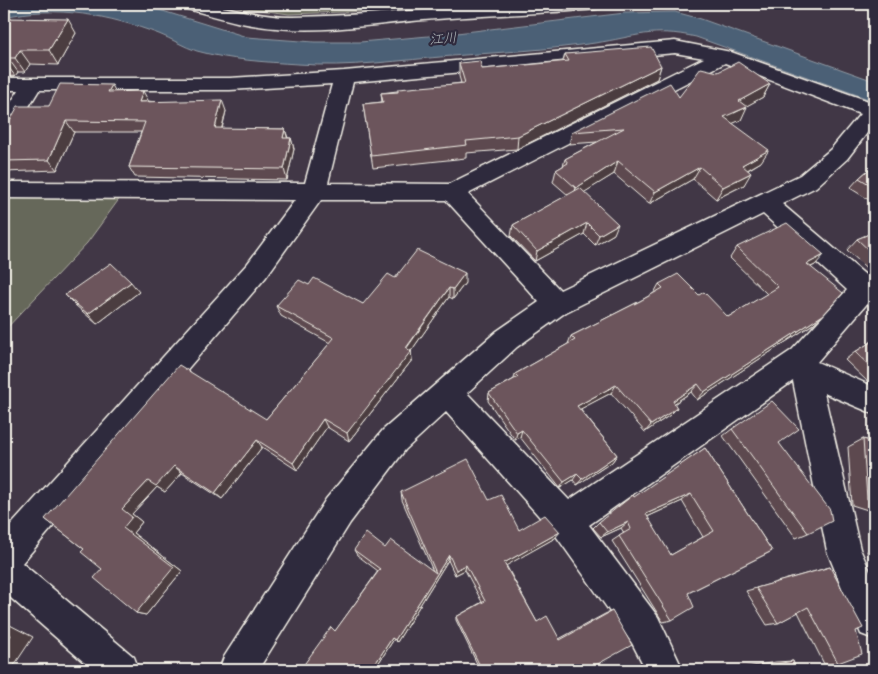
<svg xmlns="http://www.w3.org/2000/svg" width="878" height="674" font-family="Delius,'Klee One',sans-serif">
	<rect width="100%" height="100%" fill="#413746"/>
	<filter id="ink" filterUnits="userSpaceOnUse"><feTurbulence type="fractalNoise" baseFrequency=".02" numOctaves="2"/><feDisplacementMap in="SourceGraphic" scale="10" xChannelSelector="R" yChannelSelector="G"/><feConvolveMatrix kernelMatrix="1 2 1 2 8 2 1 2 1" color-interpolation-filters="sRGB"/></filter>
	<g filter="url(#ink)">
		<g fill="#66685a" stroke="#adaca1">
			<path d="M217,4h254l-24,4 -158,6z"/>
			<path d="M4,198h116l-33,45 -83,88z"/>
		</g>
		<path fill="#4b6076" stroke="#8f9aa4" d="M4,4h136l107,33 67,5h46l80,-7 185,-22 50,-1 26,7 173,62v20l-178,-64c-44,-10 -60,0 -101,6 -47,7 -95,9 -143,13 -51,4 -103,12 -154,8 -33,-2 -69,-4 -101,-13 -13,-4 -25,-12 -38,-17 -50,-19 -102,-29 -155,-17z"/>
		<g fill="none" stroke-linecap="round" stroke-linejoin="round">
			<defs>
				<g id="minor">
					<path d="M181,4c38,-3 74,14 112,13 103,-2 209,-17 311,-13l-3,4 -6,1c-57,5 -114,6 -171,11 -48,4 -99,13 -148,8 -31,-2 -62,-12 -92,-20z"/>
					<path d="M675,41l56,11 143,51v21l-27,35 -31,28 -34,17 87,74 5,-1v22h-3l-54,63 57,25v27l-50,-21 36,156 14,31v59l-13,-5 -34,-83 -34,-170 -204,144 69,92 25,53h-37l-14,-27 -78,-110 -108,-121 -41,38 -55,73 -92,147h-39l5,-13 102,-158 57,-69 114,-99 42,-29 -93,-102h-125l-55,77 -244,286 112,94 5,13h-46l-89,-78v-59l244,-270 47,-63 -291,-2v-16l301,1 27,-99 -102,6h-191l-27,44 -8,2v-23l15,-23h-15v-12h226l114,-7zM675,53l29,5 -255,126 -121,-1 25,-101zM725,63l135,51 -29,35 -31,26 -240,115 -92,-96zM763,214l84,76 -55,60 -223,150 -102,-107 50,-46 49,-35z"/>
				</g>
			</defs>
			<use href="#minor" stroke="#f4f1e8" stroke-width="3"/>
			<use href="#minor" fill="#2f2a3d" fill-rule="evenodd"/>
		</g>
		<g fill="#5d494f" stroke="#f4f1e8" fill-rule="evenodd">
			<path d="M4,18l72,15 -18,32 -28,-1 -5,8h-7l-3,4 -11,1z"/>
			<path d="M565,54l96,12 -4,13 -140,70 -51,4v5l-93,10 -10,-64 19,-2 -1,-9 80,-10 -2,-7v-13l23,6 81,-8z"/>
			<path d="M718,72l52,12 -7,13 -17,9 -5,14 -9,3 29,39 -13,8 -4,15 -28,14 -23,-20 -44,25 -35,-30 -30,18 30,42 -19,11 -11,-11 -49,27 -24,-25 2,-11 55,-30 -15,-13 3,-12 7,-4 2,-7 32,-17 -28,2 3,-12 107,-35z"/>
			<path d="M115,91l33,10 78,10 -4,18h63l3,9h3l3,11 -7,31 -152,-3 -6,-10 12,-35h-67l-17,38 -53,2v-41l45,-25z"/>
			<path d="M874,165v38l-24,-15 9,-10z"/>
			<path d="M874,232v43l-27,-25 10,-11z"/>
			<path d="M737,247l78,18 -4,2 12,48 -10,9 -116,76 -6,-8 -17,12 3,4 -7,7 -25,17 -34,-39 -31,16 37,46 -5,7 -35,23 -4,-5 -13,8 -40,-51 -5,3 -27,-39 1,-8 25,-14 1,-5 53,-30 3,-8 69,-35 14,-8 5,-9 40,11 29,22 39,-23 -37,-36z"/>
			<path d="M395,278l70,5 -12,16 -4,-2 -38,54 1,9 -63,81 -22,-14 -30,43 -35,-23 -40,52 -40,-26 -17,19 -8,-5 -25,27 10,8 -9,11 49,38 -36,44 -10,-2 -34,-44 -18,-20 -39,-30 221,-100 64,-76 -49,-27 -5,-10 33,-21 54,19z"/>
			<path d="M139,292l-42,32 -22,-19 -10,-10z"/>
			<path d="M874,340v45l-5,-2 -24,-23 10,-8z"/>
			<path d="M732,429l47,14 29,90 -12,5 -73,-102z"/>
			<path d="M863,439l11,3v70l-22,-7 -4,-58z"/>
			<path d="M705,448l67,103 -84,42 -16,27 -9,2 -51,-81 12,-8 -3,-5 -20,9 -8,-9 6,-6zM682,501l21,36 -32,18 -24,-38z"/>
			<path d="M401,492l88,8 30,30 36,8 -49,27 31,57 22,17 46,-25 7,-3 -25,59h-107l-24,-50v-3l26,-15 -17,-32 -10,5 -7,-15 -51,82 -3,-3 -20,31h-74l36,-40 42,-59 -21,-16 -3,-5 31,-2 48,23 -31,-71z"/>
			<path d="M874,549v20l-7,-18z"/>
			<path d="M830,567l26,64 -18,32 -14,1 -26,-52 -20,11 -11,2 -21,-34z"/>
			<path d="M793,661l3,9h-66l46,-8z"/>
		</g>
		<g fill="#4c3c40" stroke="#f4f1e8">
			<path d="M68,19l8,14 -18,32 -9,-15z"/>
			<path d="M20,50l10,14 -5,8 -10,-14z"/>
			<path d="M8,58l10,14 -3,4 -10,-14z"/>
			<path d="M661,66l-4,13 -140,70 1,-13z"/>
			<path d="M770,84l-7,13 -29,16 13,-6 -6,13 -24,10 7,-13 15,-16z"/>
			<path d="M112,85l6,11 -10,-4z"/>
			<path d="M143,91l6,11h-10z"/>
			<path d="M222,100l4,11 -7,28 -4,-11z"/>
			<path d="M66,121l8,11 -17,38 -8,-10z"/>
			<path d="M285,129l3,11 -5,-2z"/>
			<path d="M291,138l3,11 -7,31 -3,-11z"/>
			<path d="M769,150l-8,12 -26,15 7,-12z"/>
			<path d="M618,161l-4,13 -42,26 4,-12z"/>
			<path d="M700,167l-7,12 -44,25 6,-12z"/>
			<path d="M751,173l-7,12 -28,14 7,-12z"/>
			<path d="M587,223l-3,11 -49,27 2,-10z"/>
			<path d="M618,224l-4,10 -19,11 4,-10z"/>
			<path d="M824,255l-9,10 -17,8 9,-9z"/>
			<path d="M465,273v10l-12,16v-10z"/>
			<path d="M131,282l8,10 -42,32 -9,-10z"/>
			<path d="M449,288v9l-40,57 2,-3 1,9 -63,81 -2,-8z"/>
			<path d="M823,315l-10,9 -116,76 7,-8z"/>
			<path d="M698,384l-7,8 -25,17 7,-8z"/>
			<path d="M616,385l-5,8 -38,20 4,-7z"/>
			<path d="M677,408l-7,7 -25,17 6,-7z"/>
			<path d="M323,419l4,8 -30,43 -4,-7z"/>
			<path d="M522,430l-2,7 -5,3 2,-7z"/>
			<path d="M257,440l5,7 -40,52 -7,-6z"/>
			<path d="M617,455l-5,7 -35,23 5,-6z"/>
			<path d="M174,466l8,7 -17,19 -8,-5 -25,27 10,8 -9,11 49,38 -36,44 -10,-2 -13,-85 -1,-19 26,-28z"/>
			<path d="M577,474l-4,6 -13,8 4,-6z"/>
			<path d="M691,494l-9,7 -44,20 8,-7z"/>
			<path d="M628,522l-7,6 -20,9 6,-5z"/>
			<path d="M560,532l-5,6 -53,30 2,-5z"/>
			<path d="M449,555l-1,5 -51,82 -2,-2z"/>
			<path d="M466,565l-1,5 -10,5 1,-5z"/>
			<path d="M4,622l29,15 -22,33h-7z"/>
			<path d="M392,638l2,1 -20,31h-3z"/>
			<path d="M43,666l15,1 4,3h-13z"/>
		</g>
		<g fill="#6c555c" stroke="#f4f1e8" fill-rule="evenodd">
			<path d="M4,18l64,1 -19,31h-29l-5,8h-7l-3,4h-1z"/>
			<path d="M651,47l10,19 -143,70 -52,5 1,4 -96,11 -8,-52 20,-2 -2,-9 17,-1v-3l67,-6 -6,-20 21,-2 2,8 87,-8 -4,-7z"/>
			<path d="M738,62l32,22 -31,17 8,6 -23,10 45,33 -27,15 9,8 -28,14 -23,-20 -45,25 -37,-31 -42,27 -20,-18 12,-7 -3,-4 59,-31 -52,4 98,-49 9,14 22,-29 17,4z"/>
			<path d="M60,84l52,1 -4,7 35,-1 -4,11 83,-2 -7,28 70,1 -2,9h8l-7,31 -155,-2 16,-45 -79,-1 -17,39 -45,1v-30l14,-25h31z"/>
			<path d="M874,165v22l-15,-9z"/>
			<path d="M580,188l38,36 -19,11 -12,-12 -50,28 -24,-26z"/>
			<path d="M787,223l37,32 -17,9 36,29 -20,22 -119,77 -6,-8 -25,17 4,7 -26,17 -35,-40 -39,21 40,49 -35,24 -5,-5 -13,8 -42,-52 -5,3 -28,-40 29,-16 -3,-3 60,-34 -4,-4 69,-35 23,-13 -4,-4 19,-10 21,21 5,-3 24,25 50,-30 -41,-40z"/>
			<path d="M874,232v23l-17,-16z"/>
			<path d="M417,250l48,23 -12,16 -4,-1 -43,60 5,3 -64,82 -24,-14 -30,44 -36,-23 -42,53 -41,-27 -18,20 -8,-5 -26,28 10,8 -9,11 51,39 -38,46 -42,-35 8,-9 -21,-17 3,-3 -39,-30 134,-154 87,54 68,-81 -58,-32 23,-26 10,5 5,-7 49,26 25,-30 7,4z"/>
			<path d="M111,263l20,19 -43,32 -23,-19z"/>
			<path d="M874,340v30l-19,-18z"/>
			<path d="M772,401l27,28 -20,14 51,67 2,11 -24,12 -76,-104z"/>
			<path d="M863,439l11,3v59l-7,-2z"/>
			<path d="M705,448l67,103 -84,42 6,14 -22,13 -53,-84 12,-7 -3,-7 -21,10 -8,-10 34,-27 1,2zM691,494l23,37 -43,24 -25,-41z"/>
			<path d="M468,459l21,41 12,-5 18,35 26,-15 15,17 -56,31 33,59 10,-6 13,24 52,-29 20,34 -45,25h-105l-26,-53 29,-16 -19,-36 -10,5 -7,-15 -54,85 -3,-2 -21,32h-71l31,-43 4,4 45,-62 -26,-19 12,-17 19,15 6,-8 45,33 -35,-81z"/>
			<path d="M830,567l33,61 -7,3 6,23 -24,9 -30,-56 -30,16 -22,-35z"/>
			<path d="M4,631l7,4 -7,11z"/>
			<path d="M793,661l3,9h-52z"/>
			<path d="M43,666l6,4h-9z"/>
		</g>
	</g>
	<g text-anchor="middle" stroke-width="4.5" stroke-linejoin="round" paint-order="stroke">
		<g font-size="14" font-style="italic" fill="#b0b7ba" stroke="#2f2a3d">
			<text transform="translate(443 38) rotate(-4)" y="5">江川</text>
		</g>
	</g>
	<rect width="878" height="674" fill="none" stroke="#2f2a3d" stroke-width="20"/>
	<rect x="10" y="10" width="858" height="654" fill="none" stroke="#f4f1e8" stroke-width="2" filter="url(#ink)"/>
</svg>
